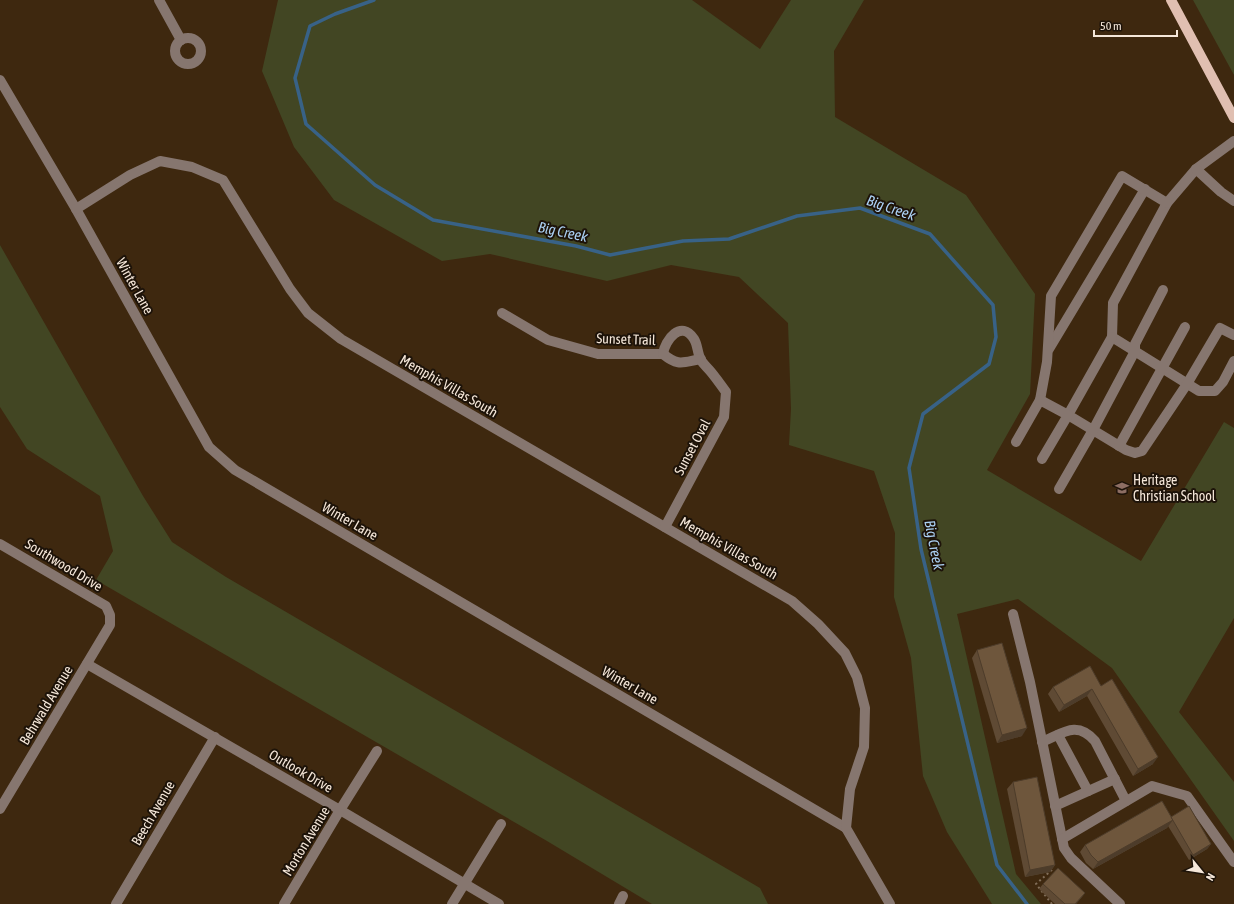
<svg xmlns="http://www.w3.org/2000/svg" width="1234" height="904" font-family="'Asap Condensed',sans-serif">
	<rect width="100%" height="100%" fill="#3e280f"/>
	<g fill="#424623">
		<path d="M278,0h414l68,49 31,-49h73l-30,51 1,66 131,78 69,99 -5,100 -43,76 154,91 83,-139 10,6v190l-55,94 55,70v59l-122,-173 -94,-69 -61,15 59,260 25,30h-49l-45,-72 -24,-56 -12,-118 -17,-61 1,-64 -21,-62 -85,-26 2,-36 -3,-86 -49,-46 -68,-12 -64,16 -117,-27 -48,7 -108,-61 -40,-53 -32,-76z"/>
		<path d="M1193,0h41v75z"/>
		<path d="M0,245l143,251 29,46 54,35 534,311 8,16h-116l-105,-63 -451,-261 17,-29 -13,-55 -73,-47 -27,-42z"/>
	</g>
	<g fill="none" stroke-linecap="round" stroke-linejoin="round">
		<path stroke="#386287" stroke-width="3.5" d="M374,0l-39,14 -25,12 -15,52 11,46 69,61 58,35 143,26 34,9 73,-14 46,-2 68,-23 63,-8 70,26 63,71 3,32 -7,27 -66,50 -14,54 12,81 76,316 30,39"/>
		<path stroke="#826f5a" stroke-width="2" stroke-dasharray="2 3" stroke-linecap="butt" d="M1052,904l-16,-20 18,-16"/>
		<g stroke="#86766f" stroke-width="10">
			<path d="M159,0l22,40"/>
			<circle cx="188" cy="51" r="13"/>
			<path d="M0,80l76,129 133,238 26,23 611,358"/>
			<path d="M1234,141l-38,28 -29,34 -54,100 -1,34 87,54h16l8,-9 11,-21"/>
			<path d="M1196,169l25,23 13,9"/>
			<path d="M76,209l54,-34 30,-14 32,6 31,13 67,109 18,24 33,26 451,262 26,23 27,29 12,24 8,31 -1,39 -14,42 -4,39 44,76"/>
			<path d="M502,313l46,27 50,14h65"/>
			<path d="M1112,337l-44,78 58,35 9,3 7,-2 45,-67 33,-56 14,7"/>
			<path d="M1049,349l96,-160"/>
			<path d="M663,354c2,-14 18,-35 31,-15 4,6 3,14 7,21 2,4 7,8 10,12 5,6 10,13 15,20l-2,25 -59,110"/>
			<path d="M663,354c16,13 20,8 38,5"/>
			<path d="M1040,400l7,-38 4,-66 71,-120 45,27"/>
			<path d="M1016,442l24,-42 28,15 -26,44"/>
			<path d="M1119,446l66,-119"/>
			<path d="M1059,489l34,-59 42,-79v-7l28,-54"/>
			<path d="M0,544l106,62 4,9v10l-110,184"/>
			<path d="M1013,614l17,68 34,166 7,10 49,46"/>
			<path d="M87,664l253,146 159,94"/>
			<path d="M1058,735l30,56"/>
			<path d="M1042,742c21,-9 35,-22 53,-1l31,60"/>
			<path d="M1055,806l60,-27"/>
			<path d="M1062,839l90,-53 35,10 47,66"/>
			<path d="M116,904l99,-167"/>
			<path d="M284,904l56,-94 37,-59"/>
			<path d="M452,904l49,-80"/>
			<path d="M619,904l4,-8"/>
		</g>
		<path stroke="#e0bfb1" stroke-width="10" d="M1171,0l63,118"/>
	</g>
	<g fill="#5f4a34">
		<path d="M977,650l45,86 -25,7 -25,-85z"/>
		<path d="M1101,686l52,78 -20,12 -46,-80 -28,16 -11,-18 5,-7z"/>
		<path d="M1013,782l42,83 -5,7 -25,5 -18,-88z"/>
		<path d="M1171,817l40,27 -4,5 -18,11 -21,-34 -1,2 -74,41 -7,-6 -6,-11 5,-7z"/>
		<path d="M1043,884l42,9 -9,11h-21l-16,-15z"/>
	</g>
	<g fill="#4d3c2a">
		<path d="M1092,689l-5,7 -28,16 5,-7z"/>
		<path d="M1027,728l-5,8 -25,7 5,-8z"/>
		<path d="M1158,757l-5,7 -20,12 5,-7z"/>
		<path d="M1173,820l-6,8 -74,41 5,-7z"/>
		<path d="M1211,844l-4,5 -18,11 4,-5z"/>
		<path d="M1055,865l-5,7 -25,5 5,-7z"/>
		<path d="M1085,893l-9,11h-1z"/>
	</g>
	<g fill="#6e563c" stroke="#4d3c2a">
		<path d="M1002,643l25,85 -25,7 -25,-85z"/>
		<path d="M1090,666l11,20 11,-7 46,78 -20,12 -46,-80 -28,16 -11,-18z"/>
		<path d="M1037,777l18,88 -25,5 -17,-88z"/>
		<path d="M1162,801l11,19 -75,42 -7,-7 -6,-10z"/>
		<path d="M1189,806l22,38 -18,11 -22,-38z"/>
		<path d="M1058,868l27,25 -10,11h-10l-22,-20z"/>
	</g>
	<defs>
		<symbol id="school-bare" viewBox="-9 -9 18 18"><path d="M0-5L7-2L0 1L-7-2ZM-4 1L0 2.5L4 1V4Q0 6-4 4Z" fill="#8d6e63" stroke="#1d1309" stroke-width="2.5" paint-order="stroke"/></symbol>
	</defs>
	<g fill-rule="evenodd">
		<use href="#school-bare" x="1112" y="478" width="20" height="20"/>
	</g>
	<g text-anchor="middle" stroke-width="4" stroke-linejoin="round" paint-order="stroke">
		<g font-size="14" fill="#f5e7d9" stroke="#1d1309">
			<text transform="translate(135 286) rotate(61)" y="5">Winter Lane</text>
			<text transform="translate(626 339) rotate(2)" y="5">Sunset Trail</text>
			<text transform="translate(449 386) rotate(30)" y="5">Memphis Villas South</text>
			<text transform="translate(692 447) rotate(-62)" y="5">Sunset Oval</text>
			<text transform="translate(350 521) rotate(30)" y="5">Winter Lane</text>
			<text transform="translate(729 548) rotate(30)" y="5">Memphis Villas South</text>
			<text transform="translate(64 565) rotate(31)" y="5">Southwood Drive</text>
			<text transform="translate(630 685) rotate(30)" y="5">Winter Lane</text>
			<text transform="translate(46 705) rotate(-59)" y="5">Behrwald Avenue</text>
			<text transform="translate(301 771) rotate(30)" y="5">Outlook Drive</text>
			<text transform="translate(153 813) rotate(-60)" y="5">Beech Avenue</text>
			<text transform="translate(306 841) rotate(-59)" y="5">Morton Avenue</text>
		</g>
		<g font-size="14" fill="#f5e7d9" stroke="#1d1309" text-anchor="start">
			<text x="1133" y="485">Heritage<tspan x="1133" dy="16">Christian School</tspan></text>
		</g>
		<g font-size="15" font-style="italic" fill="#abd0f3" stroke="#1d1309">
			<text transform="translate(891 208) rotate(19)" y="5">Big Creek</text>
			<text transform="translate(563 232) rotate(12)" y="5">Big Creek</text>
			<text transform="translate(934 545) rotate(79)" y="5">Big Creek</text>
		</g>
	</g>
	<g transform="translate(1202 872) rotate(120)" stroke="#1d1309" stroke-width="3" paint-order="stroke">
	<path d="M0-3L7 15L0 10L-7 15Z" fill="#f5e7d9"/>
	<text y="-6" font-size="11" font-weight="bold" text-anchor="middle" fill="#f5e7d9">N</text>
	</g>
	<path d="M1094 30v6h83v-6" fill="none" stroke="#f5e7d9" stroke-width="2"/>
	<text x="1100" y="30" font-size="12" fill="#f5e7d9" stroke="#1d1309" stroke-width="3" paint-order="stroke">50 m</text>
</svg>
